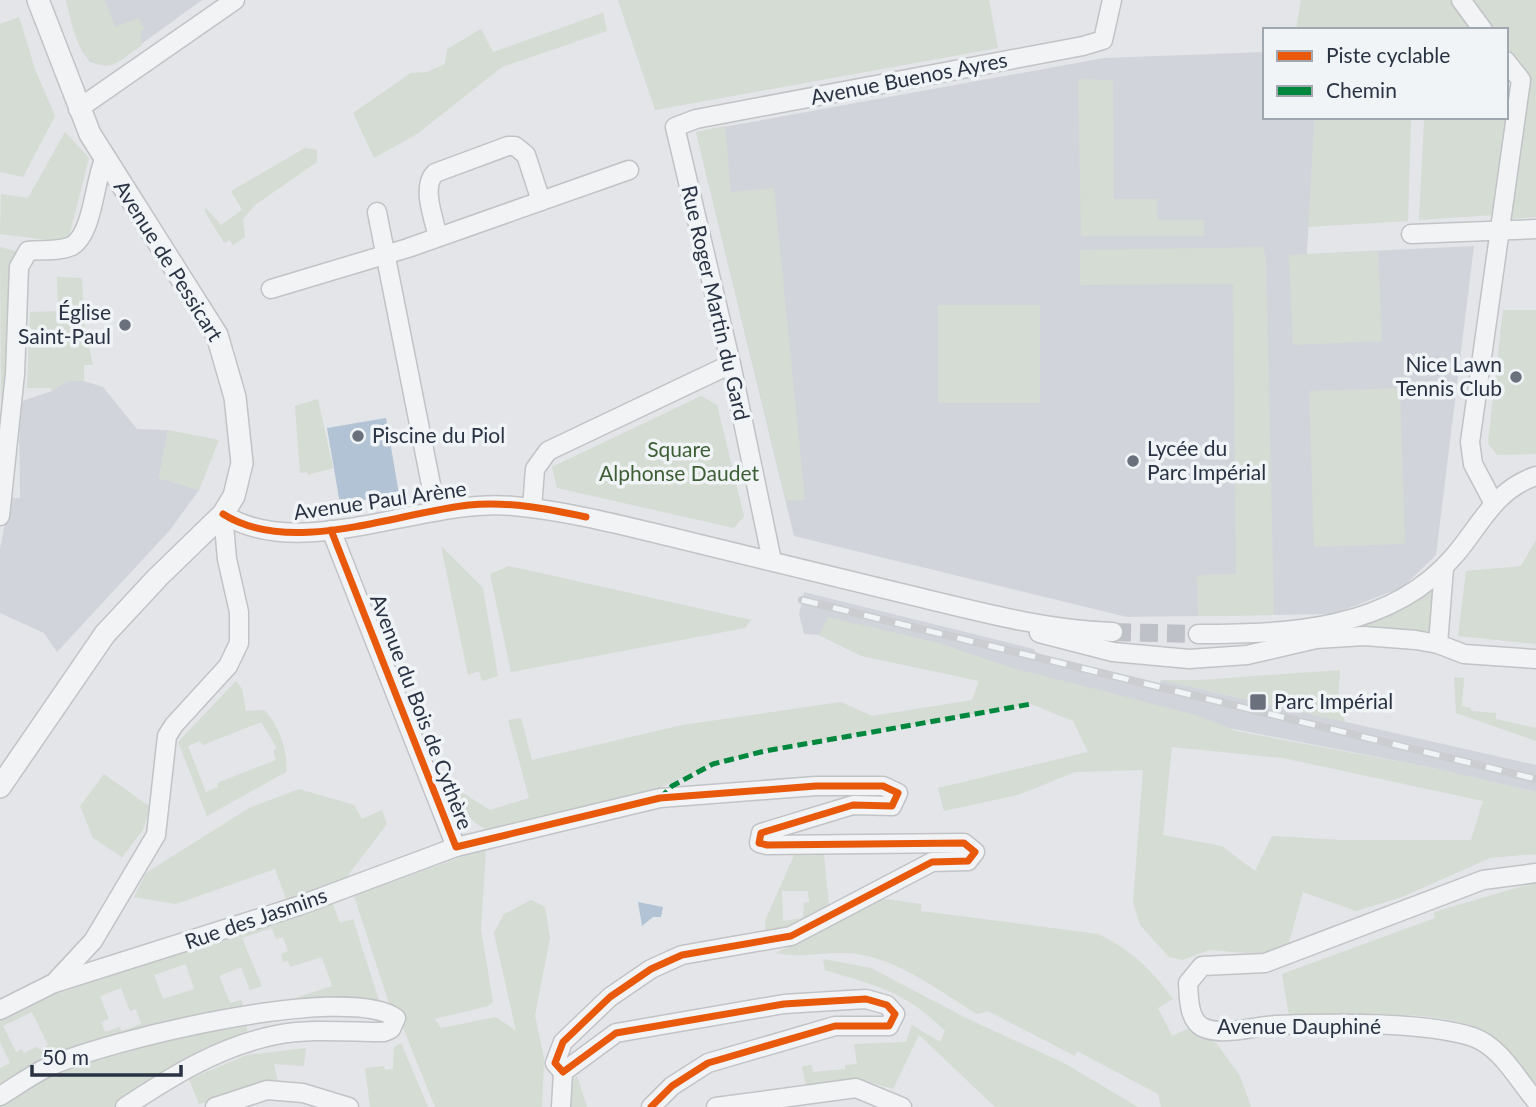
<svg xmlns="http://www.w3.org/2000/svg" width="1536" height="1107" font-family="Lato,sans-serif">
	<rect width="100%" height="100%" fill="#e3e5e8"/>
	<g fill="#d1d5db">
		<path d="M66,0h136l-88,64 -13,1 -11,-3 -8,-11z"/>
		<path d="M1265,52v65h50l-8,137 167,-8 -38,309 -33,32 -69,27 -207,3 -333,-81 -98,-404 408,-74z"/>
		<path d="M67,381h17l19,6 34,42 31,1 -9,48 40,12 -29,40 -113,122 -13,-19 -44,-20v-64l10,-51h10l-1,-96 33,-11z"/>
		<path d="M804,592l230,57 4,7 122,28 1,-4 375,85v27l-108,-25 -566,-111 -43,-21 -15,-1 -5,-20z"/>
	</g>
	<g fill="#d4dcd3" fill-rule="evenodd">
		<path d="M66,0h39l10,27 24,-9 5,11 -4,2 2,14c-9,6 -19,15 -28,19 -35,11 -42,-41 -48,-64z"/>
		<path d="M618,0h371l9,48 -343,62z"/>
		<path d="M1301,0h153l20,30h-178z"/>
		<path d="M1467,0h69v217l-26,2 17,-143 -21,-26v-20h-16z"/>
		<path d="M603,13l4,18 -105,36 -85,67 -43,24 -21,-45 58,-40 16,-1 18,-8 2,-15 34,-20 12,23z"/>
		<path d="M19,17l16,52 20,47 -32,61 -23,-5v-148z"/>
		<path d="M1078,79l35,1 1,119h43v21h47v16h-123z"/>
		<path d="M1506,79c10,25 -8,106 -12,136l-75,5 5,-100h-13l-3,101 -100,6 7,-110h191z"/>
		<path d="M725,126l6,66 43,-4 31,312 -19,1 -90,-369z"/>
		<path d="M65,132l24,26 -20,79 -13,4 -56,-7 1,-40 27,4z"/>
		<path d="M305,148l12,2v12l-62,43 -12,14 2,18 -12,8 -3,-5 -6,3 -20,-33 2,-2 15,17 21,-15 -11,-19z"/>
		<path d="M0,247l16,4 -10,150h-5z"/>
		<path d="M1263,247l3,11 8,357 -76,1 -1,-41 39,-1 -3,-290 -153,1v-35z"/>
		<path d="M1378,251l4,90 -89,4 -4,-90z"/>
		<path d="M57,277l25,1 3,52 8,35h-9v16h-17l-15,10 -1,-3h-24l3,-76 28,-1z"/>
		<rect x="938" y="305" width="102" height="98"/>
		<path d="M1503,310h33v144l-39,1 -9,-12z"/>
		<path d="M1400,388l5,156 -91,3 -5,-156z"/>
		<path d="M701,396l16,9 27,111 -10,12 -177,-40 -5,-21z"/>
		<path d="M318,399l15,69 -25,7 -1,-3 -7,1 -5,-67z"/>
		<path d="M168,430l51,10 -20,50 -40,-12z"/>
		<path d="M1536,540v104l-78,-8 8,-65 55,-5z"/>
		<path d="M441,546l42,42 15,88 -16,5 -3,-10 -11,4z"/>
		<path d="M509,566l242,54 -6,8 -234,44 -21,-98z"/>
		<path d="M1428,591l8,1 -3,39h-68l-1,-8z"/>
		<path d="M828,617l111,26 70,24 187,48 40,16 192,36 108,25v62l-46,4 -88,39 -46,14 -53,-19 -15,54 -29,8 -50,-4 -26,10 -14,-3 -29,-32 -7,-23 10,-132 -68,2 -57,23 -74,16 -6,-23 150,-36 -15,-31 -42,-17 -266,47 -52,13 -67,30 -157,36c-21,-7 -24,-20 -31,-40l32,20 39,-12 -21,-78 13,-2 11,42 150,-35 159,-23 31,14 100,-16 7,-19 -117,-25 -43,-21zM1172,747l111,11 200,43 -12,39h-129l-70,-4 -17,35 -33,-25 -59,-11z"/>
		<path d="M1340,670l-2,32 7,20 -184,-42h39z"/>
		<path d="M1454,677l10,1 -2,28 9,2v3l25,2v6l40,9v13l-80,-28z"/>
		<path d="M236,681l6,8 4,22 18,-1c14,13 25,43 22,62l-79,44 -29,-74zM261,722l16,26 -4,3 3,9 -59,23 1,4 -12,5 -18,-46 12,-5 3,4z"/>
		<path d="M104,774l46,33 -7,23 -21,27 -29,-19 -13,-32z"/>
		<path d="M299,789l55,16 8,14 20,-9 5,14 -45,59 -55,18 -12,-32 -99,35 -42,-7 12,-24 103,-65z"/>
		<path d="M486,848l-5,82 12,72 -5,4 -53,13 6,9 55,-11 20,14 -22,-98 10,-19 27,-14 14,7 5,31 -15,77 9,44 -2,48h-107l-37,-92 -9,-12 -35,-107z"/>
		<path d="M795,853h29l5,55 -63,29 -1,-16zM782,891h26l1,11 -5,1 -1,15 -20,3z"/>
		<path d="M1536,882v203c-17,-19 -30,-42 -53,-54 -43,-24 -144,-15 -194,-15l-7,-42 153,-56 -1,-6z"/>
		<path d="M879,898l42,6v7l177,23c32,15 54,36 75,65l-15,9 14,28 18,-8 27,16 23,32 11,31h-90l-3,-13 -81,-43 -2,5 -87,-45 -11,3c-36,-22 -77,-54 -120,-60 -27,-4 -56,5 -81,-1z"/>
		<path d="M332,902l8,21 13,-4 28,88c-54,2 -111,-1 -165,5 -72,9 -153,38 -216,74v-18l10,-5 -10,-21v-25l30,-14zM272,928l4,11 7,-2 5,14 -7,3 2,8 5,-1 2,6 32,-10 10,29 -37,12 -51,9 -3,-7 -11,3 -11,-27 22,-9 9,23 12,-4 -20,-48zM186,964l8,25 -31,10 -9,-24zM121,988l9,23 6,-2 5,15 -19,7 -2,-4 -15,5 -4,-10 8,-3 -9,-23zM32,1012l16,33 -6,5 -6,-3 -12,6 -2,-4 -6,3 -13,-26z"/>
		<path d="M823,959l48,9 95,50 98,45 74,44h-143l-76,-72 -26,54 -34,-10 -52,12 -5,-25 10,-1 1,7 32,-3v-4l12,-1 -3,-20 52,-2 6,-17 28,17 5,-11c-40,-40 -68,-45 -120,-61z"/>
		<path d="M246,1020l2,16 -91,42 -42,29h-115v-5c76,-45 160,-65 246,-82z"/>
		<path d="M401,1043l27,64h-58l-5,-39 19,-2 1,4 8,-1 1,-22z"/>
		<path d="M306,1048l-2,18 -30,-2 4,19 -79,21 -10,-25 58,-24z"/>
		<path d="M577,1076l10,31h-32l-1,-12z"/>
	</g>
	<g fill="#b1c3d4">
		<path d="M386,418l13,76 -59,10 -13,-76z"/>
		<path d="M638,902l25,5 -2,10h-8l-11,9z"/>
	</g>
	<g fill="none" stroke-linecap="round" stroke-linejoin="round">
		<path stroke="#bec1c7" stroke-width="18" stroke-dasharray="18 9" stroke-linecap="butt" d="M1113,632l85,2"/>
		<defs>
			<g id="minor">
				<path d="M1461,0l22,30"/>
				<path d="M78,109l157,-109"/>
				<path d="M377,212l59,298"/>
				<path d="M1411,234l125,-5"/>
				<path d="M438,237c-4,-18 -17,-50 -3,-64l73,-27h7l11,9 15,46"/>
				<path d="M271,289l137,-41 221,-78"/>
				<path d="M1493,502l-20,-38 -3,-22 51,-362 -15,-19"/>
				<path d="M532,508l3,-39 13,-18 183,-87"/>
				<path d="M223,514c79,50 201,-17 290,-8 56,5 112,20 166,33 83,20 165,40 247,60 62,15 123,31 187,33"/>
				<path d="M0,516l15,-142 4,-107 9,-16c14,-2 31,1 44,-5 21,-13 22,-63 32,-86"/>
				<path d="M331,530l125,317 204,-49 156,-12h67l15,7 -6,13 -39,-1 -92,28 -2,10 8,2 197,-2 11,9 -7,9 -36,1 -141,74 -109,19 -31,14 -41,28 -47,45 -8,21 8,9 53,-39 168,-29 48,-3 34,-2 21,6 8,9 -6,12h-54l-127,37 -36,23 -21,21"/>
				<path d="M772,561l-41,-197 -56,-237 21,-8 387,-73 20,-6 9,-40"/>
				<path d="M1039,633l74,19 76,7 58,-4 69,-16 48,-3 52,4 22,4 26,10 72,5"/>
				<path d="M1198,634c91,0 193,-4 256,-78 27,-31 40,-66 82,-80"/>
				<path d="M1438,644l6,-76"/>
				<path d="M1536,873l-53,7 -218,83 -63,3 -14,17c1,13 0,36 14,44 20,10 52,-1 74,-2 53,-2 148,-4 197,12 28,10 44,42 63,64"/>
				<path d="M55,983l243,-77 158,-59"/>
				<path d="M0,1010l54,-27 39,-42 63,-106 11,-99 7,-11 54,-59 11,-23v-31l-12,-53 -4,-45"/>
				<path d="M0,1096c15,-9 30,-20 46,-28 57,-27 299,-86 350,-50l-5,11 -7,3c-35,0 -74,-4 -108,3 -56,11 -104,41 -151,72"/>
				<path d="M215,1107l52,-17 36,3 46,14"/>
				<path d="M561,1107l2,-35"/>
				<path d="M716,1107l140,-19 46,19"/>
			</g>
			<path id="tertiary" d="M0,787l105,-153 53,-57 65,-63 11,-18 8,-33 -7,-66 -18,-62 -127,-201 -52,-134"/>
		</defs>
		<use href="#minor" stroke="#c1c3c6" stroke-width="21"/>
		<use href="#tertiary" stroke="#c1c3c6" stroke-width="24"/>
		<use href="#minor" stroke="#f2f3f5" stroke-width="18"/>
		<use href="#tertiary" stroke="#f2f3f5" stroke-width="21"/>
		<defs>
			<path id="rail" d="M802,600l734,179"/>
		</defs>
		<use href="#rail" stroke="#cbcdd0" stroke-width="8"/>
		<use href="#rail" stroke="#f1f4f7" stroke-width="5" stroke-dasharray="16" stroke-linecap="butt"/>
		<path stroke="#00873e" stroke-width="5" stroke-dasharray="10 5" stroke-linecap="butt" d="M660,798l12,-12 41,-22 52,-13 266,-47"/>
		<defs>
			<g id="cycleway">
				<path d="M223,514c68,43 172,-1 246,-9 39,-4 80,4 117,12"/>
				<path d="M331,530l125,317 204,-49 156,-12h67l15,7 -6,13 -39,-1 -92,28 -2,10 8,2 197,-2 11,9 -7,9 -36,1 -141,74 -109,19 -31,14 -41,28 -47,45 -8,21 8,9 53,-39 168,-29 48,-3 34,-2 21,6 8,9 -6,12h-54l-127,37 -36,23 -21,21"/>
			</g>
		</defs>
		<use href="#cycleway" stroke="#f1f4f7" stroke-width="11"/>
		<use href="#cycleway" stroke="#e8590c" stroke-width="7"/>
	</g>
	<g fill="#6a717d" stroke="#f1f4f7" stroke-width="2.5">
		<circle cx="125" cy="325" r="7"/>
		<circle cx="1516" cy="377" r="7"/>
		<circle cx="358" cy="436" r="7"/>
		<circle cx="1133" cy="461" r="7"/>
		<rect x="1249" y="693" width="18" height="18" rx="3.5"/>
	</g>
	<g text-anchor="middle" stroke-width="7" stroke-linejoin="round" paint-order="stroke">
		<g font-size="21" fill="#293343" stroke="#f1f4f7">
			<text transform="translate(909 79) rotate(-11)" y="7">Avenue Buenos Ayres</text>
			<text transform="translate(168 261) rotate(58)" y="7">Avenue de Pessicart</text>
			<text transform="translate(715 303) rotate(77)" y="7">Rue Roger Martin du Gard</text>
			<text transform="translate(380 501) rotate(-8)" y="7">Avenue Paul Arène</text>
			<text transform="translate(421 712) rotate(69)" y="7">Avenue du Bois de Cythère</text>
			<text transform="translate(256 919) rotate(-19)" y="7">Rue des Jasmins</text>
			<text x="1299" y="1034">Avenue Dauphiné</text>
		</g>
		<g font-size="21" fill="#293343" stroke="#f1f4f7" text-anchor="start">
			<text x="111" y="320" text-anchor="end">Église<tspan x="111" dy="24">Saint-Paul</tspan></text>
			<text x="1502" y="372" text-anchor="end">Nice Lawn<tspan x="1502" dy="24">Tennis Club</tspan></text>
			<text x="372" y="443">Piscine du Piol</text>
			<text x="1147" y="456">Lycée du<tspan x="1147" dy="24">Parc Impérial</tspan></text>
			<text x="1274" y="709">Parc Impérial</text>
		</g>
		<g font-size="21" fill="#3e5f35" stroke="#f1f4f7">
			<text x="679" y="457">Square<tspan x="679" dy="24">Alphonse Daudet</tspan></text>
		</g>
	</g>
	<rect x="1263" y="28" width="245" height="91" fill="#f1f4f7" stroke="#a1a7af" stroke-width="2"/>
	<rect x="1277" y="51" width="35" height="10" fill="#e8590c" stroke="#a1a7af" stroke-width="2"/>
	<text x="1326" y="63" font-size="21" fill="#293343">Piste cyclable</text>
	<rect x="1277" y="86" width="35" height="10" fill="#00873e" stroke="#a1a7af" stroke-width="2"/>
	<text x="1326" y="98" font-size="21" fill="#293343">Chemin</text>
	<path d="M32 1065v10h149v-10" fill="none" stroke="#293343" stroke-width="3.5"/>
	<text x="42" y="1065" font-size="21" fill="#293343" stroke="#f1f4f7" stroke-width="5" paint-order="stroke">50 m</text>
</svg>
